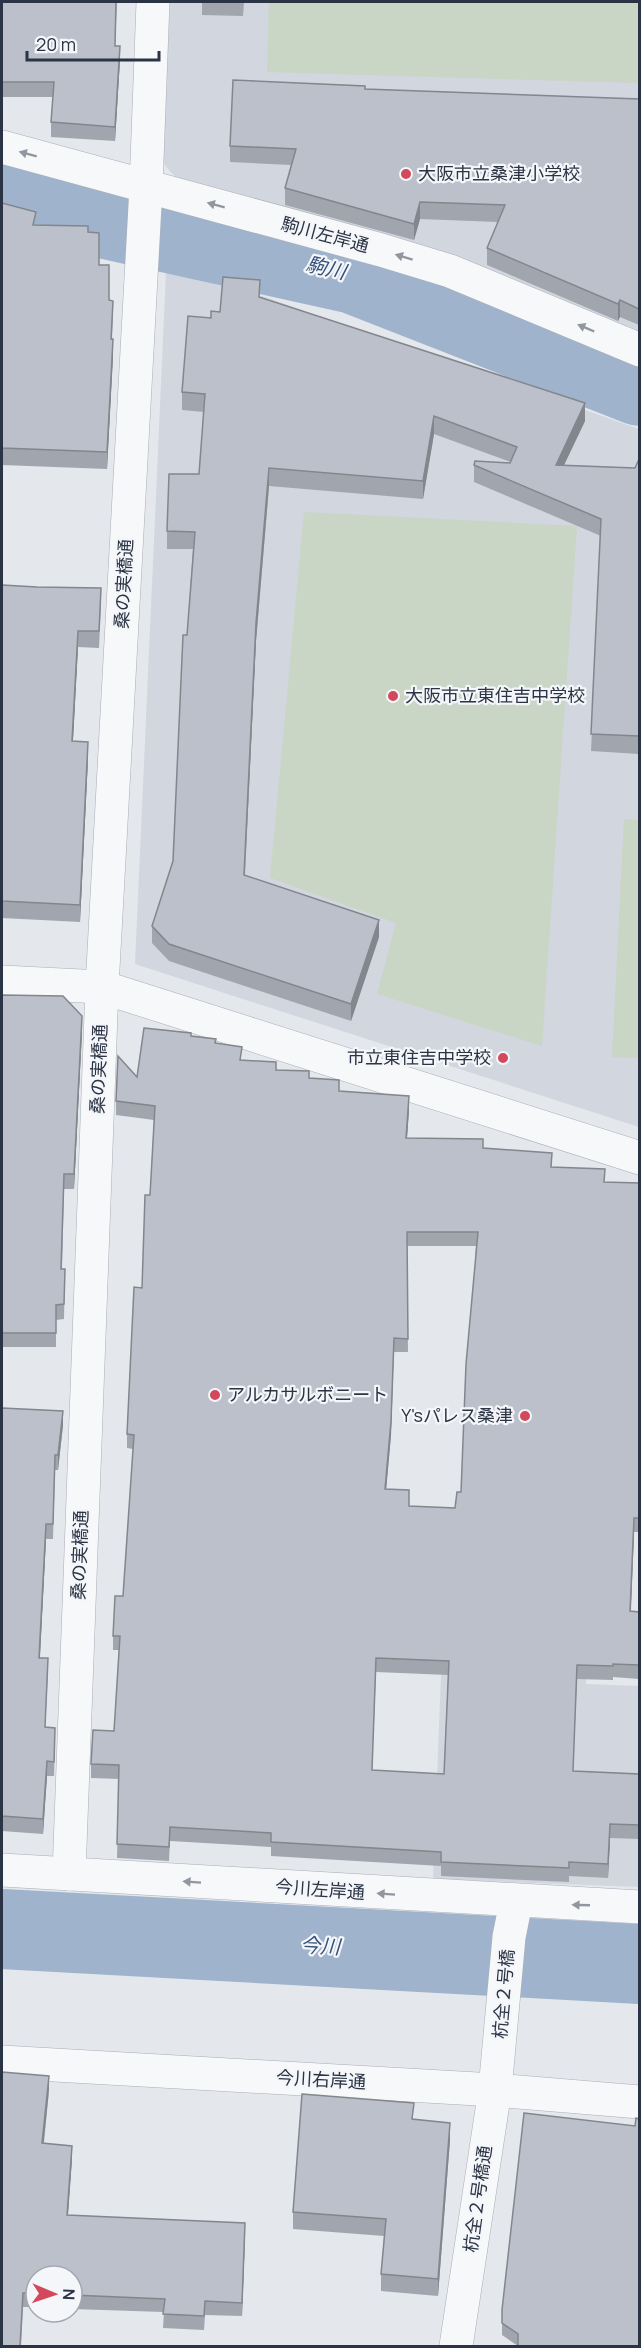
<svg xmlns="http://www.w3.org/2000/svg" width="641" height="2348" font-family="Manrope,'Noto Sans JP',sans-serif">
	<rect width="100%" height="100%" fill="#e4e7ec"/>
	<g fill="#d2d6de">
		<path d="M170,2h469v334l-458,-152 -18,-21z"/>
		<path d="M166,272l99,25 374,132v698l-504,-163z"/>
		<path d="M442,1650l145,5 -1,29 53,2v201l-206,-8z"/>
	</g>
	<g fill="#c9d6c5">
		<path d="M269,2h370v81l-372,-11z"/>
		<path d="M304,512l273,14 -35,520 -165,-52 19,-71 -126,-45z"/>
		<path d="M624,819l15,1v238l-27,-1z"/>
	</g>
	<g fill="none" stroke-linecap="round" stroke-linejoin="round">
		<g stroke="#9fb4cc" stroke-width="80">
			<path d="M2,188l82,26 270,60 286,112"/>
			<path d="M2,1929l638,35"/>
		</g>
		<defs>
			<g id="minor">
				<path d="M2,147l379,103 69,21 190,79"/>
				<path d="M2,982l100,5 538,171"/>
				<path d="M2,1870l638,37"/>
				<path d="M69,1874l33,-887 44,-800 7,-185"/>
				<path d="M2,2062l493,28 145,12"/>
				<path d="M456,2346l39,-256 14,-153 7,-35"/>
			</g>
		</defs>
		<use href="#minor" stroke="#a9aeb7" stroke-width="34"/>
		<use href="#minor" stroke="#f7f8fa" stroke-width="33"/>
	</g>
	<g fill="#a1a5ae" fill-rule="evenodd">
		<path d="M2,2h115l-2,44 5,14 -5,81 -64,-4v-15l2,-25h-51z"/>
		<path d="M202,2h42l-1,14 -41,-1z"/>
		<path d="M365,89l274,10v226l-19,-8 -2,4 -131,-56v-17l11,-26 -78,-3 -6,21 -129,-35v-17l6,-23 -61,-3v-16z"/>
		<path d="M2,203l34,22 52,7 11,33 14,52 -1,22 1,17 -6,113 -105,-4z"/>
		<path d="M260,297l325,124 -21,44 71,3 4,-9v295l-48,-3 10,-215 -127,-54v-17l36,-2 1,-1 -77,-28 -11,65 -154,-13 -13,155 -11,234 134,62 -28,84 -182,-60 -17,-18v-17l21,-65 14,-226 6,-86h-26v-18l32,-57 5,-62 -22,-2v-18l29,-74 9,-6z"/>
		<path d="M2,585l99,19 -2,44 -21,-1 -5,94 15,18 -8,163 -78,-4z"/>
		<path d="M2,995l80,36 -8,158h-10l-2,80h3l-1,50 -8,1v27h-54v10z"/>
		<path d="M191,1036l25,7 26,17 67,18 30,13 70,19 -2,28 76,10 122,34 34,1v349h-5l-3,80h8v67l-26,-2v3l-36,-1 -4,92 66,3v65l-29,-1 -2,40 -39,-2v6l-128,-6v-10l-170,-10v-9l-101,-6 -1,20 -52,-3 2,-79 -28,-1v-14l23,-33 5,-81h-6v-14l10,-40 10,-147 -6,-1v-14l15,-146 8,-93 4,-75 -38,-5v-14l21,-24zM407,1246h69l-15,246 -6,16 -46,-2 -23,-16 5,-55 3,-83h14zM376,1672l72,3 -4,99 -72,-4z"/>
		<path d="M2,1408l61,17 -5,45h-3l-2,69h-7l-6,119 8,15 -3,54 10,15 -1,34h-7l-4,58 -41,-3z"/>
		<path d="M49,2090l-5,53 28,16 -4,56 177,21 -3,80 -37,-1 -1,15 -41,-2 1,-16 -92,-3v-33h-36v31h-13l-2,39h-19z"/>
		<path d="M414,2120l36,20 -12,156 -57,-5v-17l3,-38 -91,-7v-17z"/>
		<path d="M635,2126l-117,220 -16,-11v-25z"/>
	</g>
	<g fill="#83868d">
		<path d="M120,46v14l-5,81v-14z"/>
		<path d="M420,202v17l-6,21v-16z"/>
		<path d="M620,300v17l-2,4v-17z"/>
		<path d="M113,339v17l-6,113v-17z"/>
		<path d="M585,403v18l-29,61v-17z"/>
		<path d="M434,416v18l-11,65v-18z"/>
		<path d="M269,468v18l-13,155 -12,251 12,-269z"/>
		<path d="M78,631v16l-6,111v-17z"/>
		<path d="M88,742v17l-8,163v-17z"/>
		<path d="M379,920v17l-28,84v-17z"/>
		<path d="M82,1016v15l-8,158v-15z"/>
		<path d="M409,1096v14l-3,42v-14z"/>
		<path d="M394,1338l-3,97 -6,68v-14z"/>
		<path d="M63,1411v14l-5,45v-15z"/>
		<path d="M634,1518v14l-4,93v-14z"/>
		<path d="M46,1524v15l-7,134v-15z"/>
		<path d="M47,1761v15l-4,58v-15z"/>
		<path d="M610,1824v14l-2,40v-14z"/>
		<path d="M49,2076v14l-7,67v-14z"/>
		<path d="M450,2123v17l-12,156v-17z"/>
		<path d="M72,2146v13l-5,69v-13z"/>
		<path d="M245,2223v13l-3,80v-13z"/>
	</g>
	<g fill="#bbc0ca" stroke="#83868d" stroke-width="1.5" fill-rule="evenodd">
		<path d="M2,2h114l-1,44h5l-5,81 -64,-5 3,-40h-52z"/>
		<path d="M233,80l132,6v3l274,10v210l-19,-9 -2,4 -131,-56 18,-43 -85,-3 -6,22 -129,-36 11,-39 -66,-3z"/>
		<path d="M2,203l34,9 -3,13 55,1v6l11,1v32h10v35l4,1 -2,38h2l-6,113 -105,-4z"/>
		<path d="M223,277l37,3 -1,17 326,106 -29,62 79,3 4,-9v277l-48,-2 10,-215 -127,-54 1,-4 35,2 7,-16 -83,-31 -11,65 -154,-13 -13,155 -12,252 135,45 -28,84 -182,-60 -17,-18 21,-65 10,-226h4l8,-103 -28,-1 2,-57h30l6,-80 -23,-2 6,-76 23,2v-7l9,1z"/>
		<path d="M2,585l35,2 64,1 -2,43h-21l-6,110 16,1 -8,163 -78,-4z"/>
		<path d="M2,995l61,1 19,20 -8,158h-10l-3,95h4l-1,35 -8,1v28h-54v9z"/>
		<path d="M144,1028l47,5v3l25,3 -1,4 27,4 -2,13 36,2v8l33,1v7l30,2v11l70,5 -3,42 77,1v9l69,5 -1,14 54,2 -1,13 35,1v335h-5l-4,93 9,1v53l-26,-1v2l-36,-1 -4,106 66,3v51l-29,-1 -2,40 -39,-2v6l-128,-6v-10l-170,-10v-9l-101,-6 -1,20 -52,-3 2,-79 -28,-1 2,-34 21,1 6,-95h-7l2,-40h8l11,-161 -7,-1 7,-147 8,1 3,-93h5l5,-89 -39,-5 2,-45 19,21zM407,1232h71l-12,132 -5,128h-4l-2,16 -46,-2v-16l-24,-1 6,-68 3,-83 14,1zM376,1658l73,3 -5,113 -72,-4z"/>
		<path d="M2,1408l61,3 -5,44h-3l-2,69h-7l-7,134h9l-3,69 10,1 -1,34 -7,-1 -4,58 -41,-3z"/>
		<path d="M2,2072l47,4 -7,67 30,3 -5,69 178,8 -3,80 -37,-2 -1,15 -41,-2 2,-15 -93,-4v-19h-36v18l-13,-1 -3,53h-18z"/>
		<path d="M302,2094l112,9 -2,16 38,4 -12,156 -57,-5 5,-55 -93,-7z"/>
		<path d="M524,2113l111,13 1,-8 3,1v227h-121v-12l-16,-11v-13z"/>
	</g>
	<defs><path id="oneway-solid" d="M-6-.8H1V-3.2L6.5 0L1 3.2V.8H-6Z" transform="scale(1.5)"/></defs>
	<g fill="#9196a0">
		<use href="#oneway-solid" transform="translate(28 154) rotate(-165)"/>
		<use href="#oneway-solid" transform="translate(216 205) rotate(-165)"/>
		<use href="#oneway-solid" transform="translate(404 257) rotate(-163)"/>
		<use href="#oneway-solid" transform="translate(586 328) rotate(-157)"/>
		<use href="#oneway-solid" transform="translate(192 1882) rotate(-176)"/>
		<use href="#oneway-solid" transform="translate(386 1894) rotate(-176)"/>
		<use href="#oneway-solid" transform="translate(581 1905) rotate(-178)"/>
	</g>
	<g fill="#d1495b" stroke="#f4f6f9" stroke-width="2">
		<circle cx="406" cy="174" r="6"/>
		<circle cx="393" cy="696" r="6"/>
		<circle cx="503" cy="1058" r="6"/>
		<circle cx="215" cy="1395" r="6"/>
		<circle cx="525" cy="1416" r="6"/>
	</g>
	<g text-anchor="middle" stroke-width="4.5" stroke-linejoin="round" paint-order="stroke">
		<g font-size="18" fill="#2b3445" stroke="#f4f6f9" text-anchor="start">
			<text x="418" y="180">大阪市立桑津小学校</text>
			<text x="405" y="702">大阪市立東住吉中学校</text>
			<text x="491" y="1064" text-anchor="end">市立東住吉中学校</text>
			<text x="227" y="1401">アルカサルボニート</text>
			<text x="513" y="1422" text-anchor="end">Y'sパレス桑津</text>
		</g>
		<g font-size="18" fill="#2b3445" stroke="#f4f6f9">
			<text transform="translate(325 235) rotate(15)" y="6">駒川左岸通</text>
			<text transform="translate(124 584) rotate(-87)" y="6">桑の実橋通</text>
			<text transform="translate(99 1069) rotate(-88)" y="6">桑の実橋通</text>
			<text transform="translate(80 1555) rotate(-88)" y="6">桑の実橋通</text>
			<text transform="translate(320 1890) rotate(4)" y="6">今川左岸通</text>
			<text transform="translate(504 1994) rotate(-85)" y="6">杭全２号橋</text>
			<text transform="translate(321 2080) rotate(3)" y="6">今川右岸通</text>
			<text transform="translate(478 2199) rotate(-82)" y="6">杭全２号橋通</text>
		</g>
		<g font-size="20" font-style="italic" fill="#34527a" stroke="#f4f6f9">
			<text transform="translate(326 268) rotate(13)" y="7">駒川</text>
			<text transform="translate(320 1946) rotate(3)" y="7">今川</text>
		</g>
	</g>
	<rect width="641" height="2348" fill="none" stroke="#2b3445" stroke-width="6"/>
	<g transform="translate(54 2294) rotate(92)"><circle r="28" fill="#f4f6f9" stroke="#a4a8b1" stroke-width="1.5"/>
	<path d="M0-4.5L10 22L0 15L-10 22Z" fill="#d1495b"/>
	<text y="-9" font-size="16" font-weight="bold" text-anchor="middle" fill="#2b3445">N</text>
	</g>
	<path d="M27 51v9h132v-9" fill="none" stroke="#2b3445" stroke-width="3"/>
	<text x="36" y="51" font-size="18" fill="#2b3445" stroke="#f4f6f9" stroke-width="4.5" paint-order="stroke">20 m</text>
</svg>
